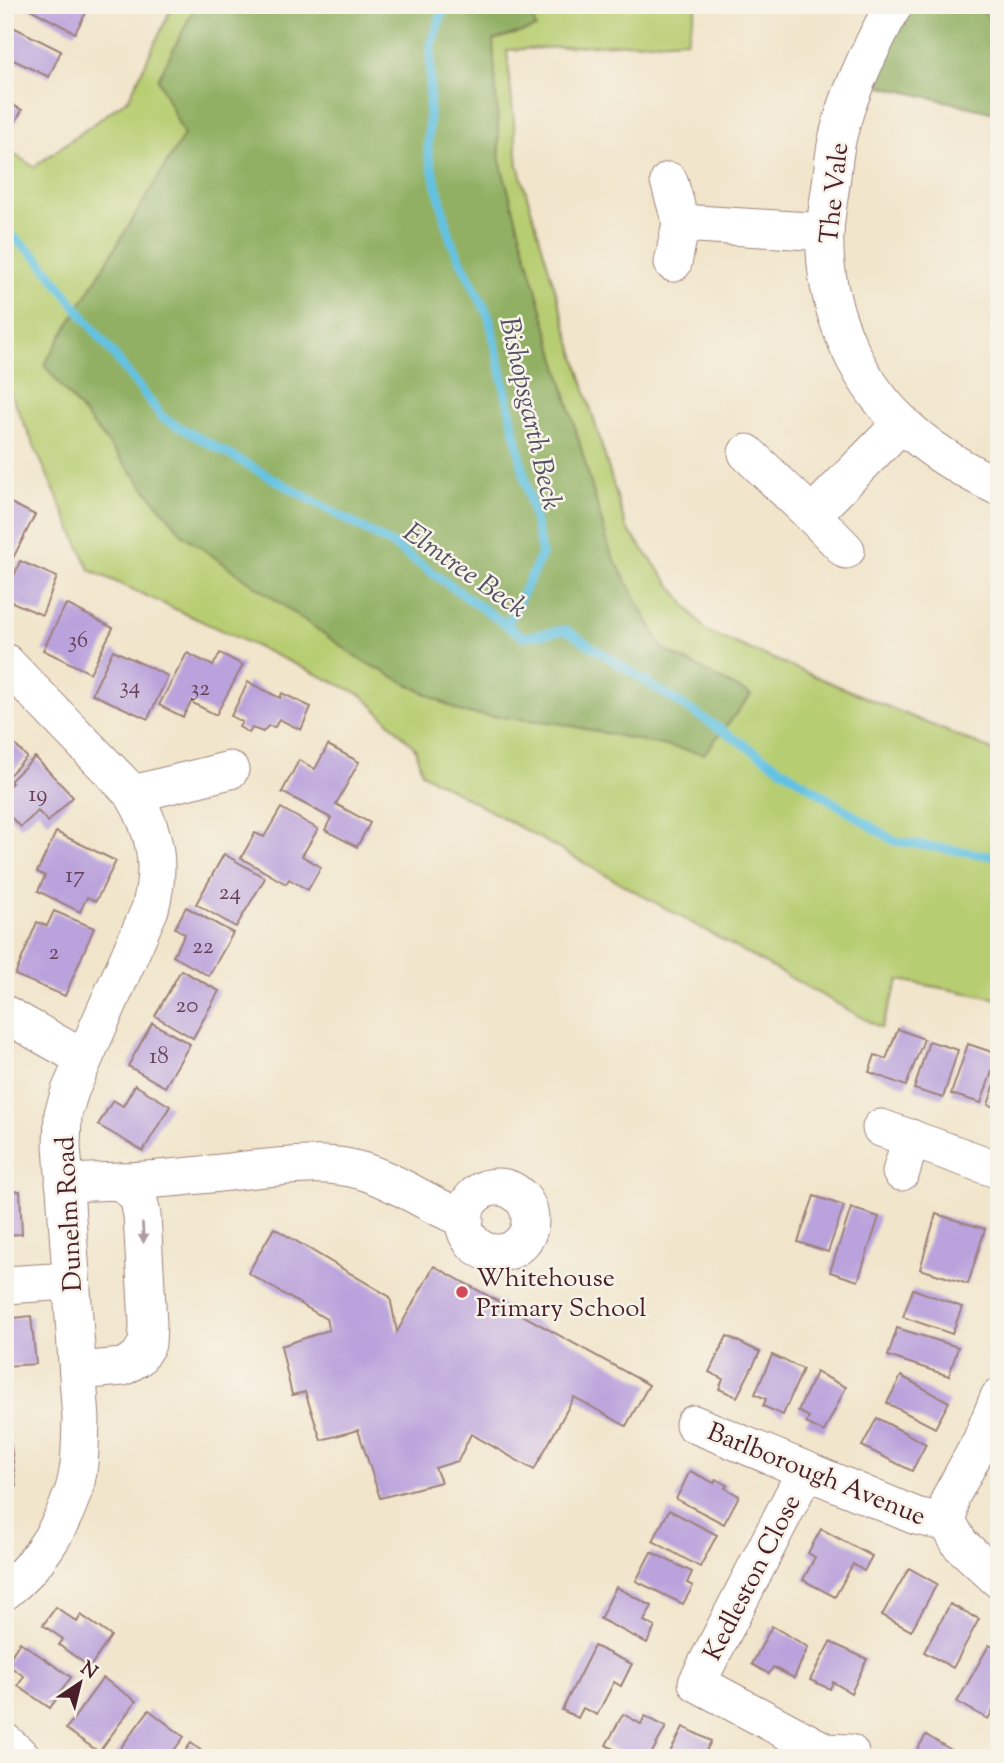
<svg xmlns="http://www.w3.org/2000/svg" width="1004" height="1763" font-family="'Sorts Mill Goudy',serif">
	<rect width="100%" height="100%" fill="#f7f3e8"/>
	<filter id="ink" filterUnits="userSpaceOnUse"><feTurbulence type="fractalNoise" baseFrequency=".0143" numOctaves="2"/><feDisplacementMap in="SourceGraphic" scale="14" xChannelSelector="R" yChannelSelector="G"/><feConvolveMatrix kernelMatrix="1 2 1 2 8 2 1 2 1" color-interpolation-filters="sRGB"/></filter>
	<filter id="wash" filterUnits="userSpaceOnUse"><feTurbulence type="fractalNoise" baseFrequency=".00686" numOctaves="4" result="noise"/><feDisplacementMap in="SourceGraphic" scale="28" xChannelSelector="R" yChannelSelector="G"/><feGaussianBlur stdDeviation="1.57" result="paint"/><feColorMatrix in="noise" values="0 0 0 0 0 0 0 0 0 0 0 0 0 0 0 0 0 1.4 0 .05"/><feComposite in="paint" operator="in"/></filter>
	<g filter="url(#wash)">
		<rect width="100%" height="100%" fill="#f1e5cb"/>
		<path fill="#b7cd71" stroke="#80764e" stroke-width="2" d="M173,5h524l-10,35 -180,10 11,115 108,362 80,104 293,122v246l-100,-19 -18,48 -459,-255 -7,-25 -53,-53 -272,-125 -85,-189v-233l29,19 95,-69z"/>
		<g fill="#91b063" stroke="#6e6847" stroke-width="2">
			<path d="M196,5h333l7,23 -43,12 7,121 110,390 53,98 88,46 -47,59 -147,-31 -94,-10 -102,-53 -178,-125 -139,-170 140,-230 -26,-56z"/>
			<path d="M915,5h48l36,14v95l-130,-31 39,-74z"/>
		</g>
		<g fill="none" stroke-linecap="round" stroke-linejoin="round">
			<g stroke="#64c2e2" stroke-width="9">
				<path d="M445,5l-14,40 -3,108 23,88 38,76 53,237 -35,71"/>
				<path d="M5,230l33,28 125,160 230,127 130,92 43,-7 328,211 105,16"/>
			</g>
		</g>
		<g id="blocks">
			<g fill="#baa2dc">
				<path d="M23,5h63l3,2 -14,26z"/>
				<path d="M11,26l50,25 -12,26 -44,-21v-19z"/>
				<path d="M5,101l17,9 -13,24 -4,-2z"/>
				<path d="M5,500l30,15 -24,47 -6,-3z"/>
				<path d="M20,561l37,16 -15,38 -37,-16z"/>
				<path d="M66,604l47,24 -23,45 -47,-23z"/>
				<path d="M113,650l55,26 -20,43 -56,-25z"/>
				<path d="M187,653l26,13 7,-13 23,12 -27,50 -25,-13 -8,15 -24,-12z"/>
				<path d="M248,682l32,16 2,-5 29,14 -10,23 -22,-11 -4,8 -7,-1 -5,6 -11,-4 -3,5 -10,-6 3,-5 -11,-6z"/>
				<path d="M5,735l22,22 -22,22z"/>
				<path d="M328,745l31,17 -23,42 34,19 -13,24 -32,-17 6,-12 -49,-26 17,-32 16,9z"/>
				<path d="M35,757l38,40 -25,25 -10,-11 -17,16 -16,-15v-23l7,-6 -2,-2z"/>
				<path d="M281,808l37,21 -16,27 19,11 -13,23 -19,-11 -3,5 -45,-26 14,-25 9,4z"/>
				<path d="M56,832l60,29 -20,40 -9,-4 -7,15 -42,-21 7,-15 -8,-4z"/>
				<path d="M224,854l41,24 -29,49 -40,-23z"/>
				<path d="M186,907l47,26 -24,43 -36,-20 12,-22 -10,-6z"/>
				<path d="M54,911l40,17 -29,68 -50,-21 22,-53 10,4z"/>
				<path d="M181,970l38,21 -26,47 -38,-22z"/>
				<path d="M152,1023l38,21 -25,43 -37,-21z"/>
				<path d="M898,1029l26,10 -18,47 -37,-14 6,-17 11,4z"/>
				<path d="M929,1041l29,9 -15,48 -29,-9z"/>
				<path d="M968,1044l30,10 -17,49 -30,-9z"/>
				<path d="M998,1074h1v34l-11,-3z"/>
				<path d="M135,1085l35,21 -27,45 -45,-26 15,-25 10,6z"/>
				<path d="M20,1191l2,43 -17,1v-43z"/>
				<path d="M814,1196l30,10 -16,46 -30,-10z"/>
				<path d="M851,1208l28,9 -21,64 -28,-9z"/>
				<path d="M936,1214l49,15 -17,55 -48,-15z"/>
				<path d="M274,1228l116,69 7,35 37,-66 215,119 -23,41 -52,-29 -40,73 -63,-36 -13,27 -23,7 6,14 -61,16 -22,-68 -37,10 -16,-48 -13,3 -11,-49 48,-16 -3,-11 -78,-46z"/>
				<path d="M913,1289l49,18 -10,27 -49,-17z"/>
				<path d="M31,1316l5,48 -31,2v-47z"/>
				<path d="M897,1328l61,19 -9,29 -61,-20z"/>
				<path d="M727,1336l33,16 -23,45 -18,-8 4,-10 -14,-7z"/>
				<path d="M772,1355l31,14 -20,46 -20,-9 3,-7 -11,-5z"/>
				<path d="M816,1372l30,15 -22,45 -18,-9 3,-6 -11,-6z"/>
				<path d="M901,1376l48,26 -14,26 -48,-25z"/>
				<path d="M877,1418l49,26 -14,27 -50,-25z"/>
				<path d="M11,1446l5,41 -11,1v-41z"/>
				<path d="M690,1471l24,12 2,-4 11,6 -2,3 14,8 -15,28 -48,-25z"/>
				<path d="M669,1510l48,25 -17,32 -47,-26z"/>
				<path d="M821,1529l51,27 -8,15 -11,-7 -18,33 -32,-17 12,-23 -7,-4z"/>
				<path d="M651,1552l41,20 -5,11 6,3 -10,18 -47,-23z"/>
				<path d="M909,1568l28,16 -26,47 -29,-16z"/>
				<path d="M616,1587l36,19 -8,15 11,6 -8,16 -47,-24z"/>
				<path d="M950,1604l29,15 -26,49 -29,-16z"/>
				<path d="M56,1607l21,15 4,-7 30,21 -21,31 -31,-22 4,-6 -20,-14z"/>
				<path d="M772,1626l36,21 -14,31 -21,-11 -4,7 -17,-10z"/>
				<path d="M20,1642l51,35 -21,31 -32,-22 6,-10 -18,-12z"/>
				<path d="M830,1642l37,17 -16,34 -18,-11 -3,7 -20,-9z"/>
				<path d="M989,1645l10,5v50l-11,19 -31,-17z"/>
				<path d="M594,1646l38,18 -11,22 -7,-4 -17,33 -14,-7 -5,10 -16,-8z"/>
				<path d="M103,1678l33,23 -37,51 -33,-23z"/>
				<path d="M149,1710l35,27 -16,21h-55z"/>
				<path d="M623,1714l18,10 4,-8 21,11 -17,31h-19l-24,-13z"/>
				<path d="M683,1727l28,14 -8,17h-36z"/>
				<path d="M926,1735l39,23h-53z"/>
				<path d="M191,1743l20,15h-31z"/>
			</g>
		</g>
	</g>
	<g filter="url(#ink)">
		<use href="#blocks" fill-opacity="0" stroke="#9e827b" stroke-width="2"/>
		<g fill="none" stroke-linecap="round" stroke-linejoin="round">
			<defs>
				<g id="minor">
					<path d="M894,5c-23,41 -45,86 -56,131 -4,15 -5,32 -7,48 -2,15 -5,31 -6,47 -3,68 27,145 77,192 27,27 63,48 97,64"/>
					<path d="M669,181l12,42 144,9"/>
					<path d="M673,263l8,-40"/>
					<path d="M747,453l65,62 90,-92"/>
					<path d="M812,515l34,35"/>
					<path d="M5,662l128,132c23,39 29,71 17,115l-80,182 -7,23 -1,31 19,275c-1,24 0,52 -9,75 -13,37 -36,72 -67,96"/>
					<path d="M133,794l97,-24"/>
					<path d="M5,1014l78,44"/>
					<path d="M881,1128l118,42"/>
					<path d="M901,1172l10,-34"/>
					<path d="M120,1181c45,-1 90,-7 135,-12 35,-3 73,-9 107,2 36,11 68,35 103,48"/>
					<path d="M64,1183l56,-2 18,15 4,19 6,109 -1,20 -9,14 -15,9 -45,4"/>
					<circle cx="497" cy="1220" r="33"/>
					<path d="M5,1285l65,-4"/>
					<path d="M694,1424l222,92 32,7 12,21 39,36"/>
					<path d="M806,1470l-109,213 129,69 24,1"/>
					<path d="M948,1523l2,-25 31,-57 18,-44"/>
					<path d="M5,1742l18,16"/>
				</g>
			</defs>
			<use href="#minor" stroke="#9e827b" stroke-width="39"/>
			<use href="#minor" stroke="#fff" stroke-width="37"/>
		</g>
		<defs><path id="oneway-solid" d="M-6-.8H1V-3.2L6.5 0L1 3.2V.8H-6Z" transform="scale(1.75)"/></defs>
		<use fill="#ae9aa0" href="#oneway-solid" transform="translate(143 1233) rotate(87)"/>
	</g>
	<circle fill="#d1495b" stroke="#f7f3e8" stroke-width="2.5" cx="462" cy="1292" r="7"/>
	<g text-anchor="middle" stroke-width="5" stroke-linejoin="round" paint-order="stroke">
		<g font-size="23" fill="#664057">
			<text x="78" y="647">36</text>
			<text x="130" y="693">34</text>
			<text x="200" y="695">32</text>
			<text x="38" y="801">19</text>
			<text x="75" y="882">17</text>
			<text x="230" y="899">24</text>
			<text x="203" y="953">22</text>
			<text x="54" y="959">2</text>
			<text x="187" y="1012">20</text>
			<text x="159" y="1063">18</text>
		</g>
		<g font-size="26" fill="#4a1f2b" stroke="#f7f3e8">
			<text transform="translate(833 193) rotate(-84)" y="9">The Vale</text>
			<text transform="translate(68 1214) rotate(-93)" y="9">Dunelm Road</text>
			<text transform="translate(817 1473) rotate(22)" y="9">Barlborough Avenue</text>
			<text transform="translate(751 1577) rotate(-63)" y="9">Kedleston Close</text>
		</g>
		<g font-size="26" fill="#4a1f2b" stroke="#f7f3e8" text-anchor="start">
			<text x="476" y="1286">Whitehouse<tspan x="476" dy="30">Primary School</tspan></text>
		</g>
		<g font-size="28" font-style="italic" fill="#525062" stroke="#f7f3e8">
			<text transform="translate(532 413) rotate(77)" y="10">Bishopsgarth Beck</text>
			<text transform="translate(466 569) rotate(35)" y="10">Elmtree Beck</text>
		</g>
	</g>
	<rect width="1004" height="1763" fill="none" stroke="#f7f3e8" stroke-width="28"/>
	<g transform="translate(80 1683) rotate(35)" stroke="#f7f3e8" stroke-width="5" paint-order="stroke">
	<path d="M0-5L12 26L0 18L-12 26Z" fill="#4a1f2b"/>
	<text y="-10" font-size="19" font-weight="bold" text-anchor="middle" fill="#4a1f2b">N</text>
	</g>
</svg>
